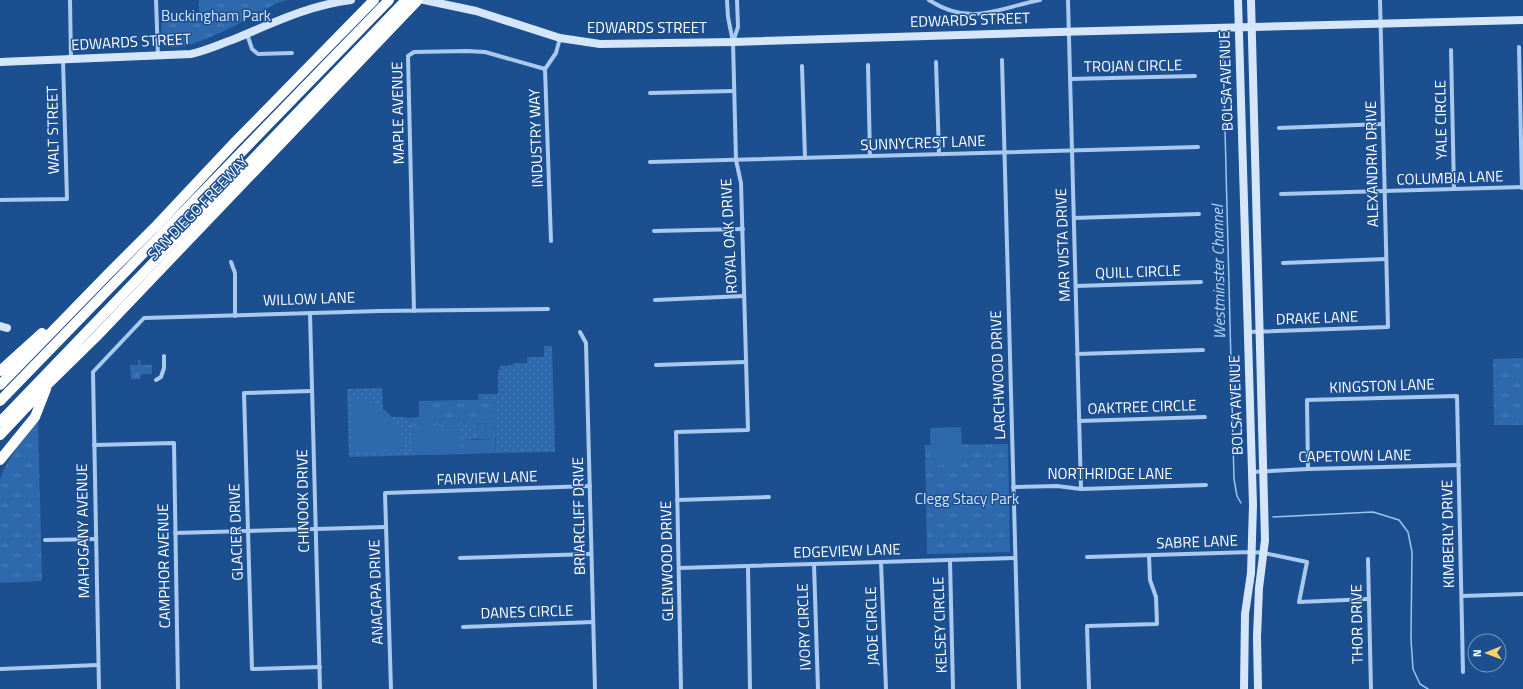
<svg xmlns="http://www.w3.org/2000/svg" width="1523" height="689" font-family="'Titillium Web',sans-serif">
	<defs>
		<pattern id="grass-dots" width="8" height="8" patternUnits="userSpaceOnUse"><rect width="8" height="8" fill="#2e69ad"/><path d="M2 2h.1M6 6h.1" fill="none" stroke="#4d80b9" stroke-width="1.8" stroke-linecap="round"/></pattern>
		<pattern id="park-tufts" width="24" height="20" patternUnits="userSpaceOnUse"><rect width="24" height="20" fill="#2e69ad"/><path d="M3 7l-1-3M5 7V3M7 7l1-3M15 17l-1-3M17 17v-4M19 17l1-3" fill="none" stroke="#4d80b9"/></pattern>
	</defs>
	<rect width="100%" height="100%" fill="#1b4f8f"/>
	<path fill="url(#grass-dots)" d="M544,346h8l3,106 -59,1 -1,-27 -22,1v12l-8,1v14l-116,3 -2,-68 35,-1 1,29h23v1h5l1,8 83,-3 -1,-23h-15l-1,-6h20v-24h2v-4l13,-1 1,-2h13v-6h17z"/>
	<g fill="url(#park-tufts)">
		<path d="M199,0h88l-12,4c-17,9 -97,56 -110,40 -5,-5 -3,-18 -3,-25l37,-1z"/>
		<path d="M1523,358v67h-29l-1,-66z"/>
		<path d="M138,360h2l1,5h11v9h-11l-1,5h-9l-1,-14h8z"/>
		<path d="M463,400h31l1,23 -83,3 -1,-8 8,-1v-16z"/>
		<path d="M38,421l4,160 -42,2v-104c8,-22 23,-40 38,-58z"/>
		<path d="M495,426v13h-22v-12z"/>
		<path d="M1008,444l2,108 -83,2 -2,-109z"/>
	</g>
	<g fill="#2e69ad">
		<path d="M352,401c5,0 12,-1 16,1 24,6 33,26 36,48l-51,1z"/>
		<path d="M420,402h11l1,22 -12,1z"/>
		<path d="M459,426v28l-45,1 -1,-28z"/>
		<path d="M961,427l2,37 -32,1 -1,-37z"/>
		<path d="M495,439l1,14 -31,1v-14z"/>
	</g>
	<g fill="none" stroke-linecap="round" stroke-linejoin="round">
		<g stroke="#9cc4f0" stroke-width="1.5">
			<path d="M1220,40l3,12 11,427 3,17 4,7"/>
			<path d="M1273,517l100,-5 26,8 9,12 4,20 -1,87 2,30 7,15 8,5"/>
		</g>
		<g stroke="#a9c9ee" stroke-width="4">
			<path d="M70,0l1,59"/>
			<path d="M156,0l2,56"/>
			<path d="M929,0c41,27 69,8 111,0"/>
			<path d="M1068,0l13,489"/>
			<path d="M247,34l5,15 6,5 34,-1"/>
			<path d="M733,42l5,-15 -1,-27"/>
			<path d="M1519,47l3,141"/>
			<path d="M1451,50l3,139"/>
			<path d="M1002,60l17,629"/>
			<path d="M936,62l3,92"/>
			<path d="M868,65l2,91"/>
			<path d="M802,66l3,92"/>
			<path d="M1070,79l125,-3"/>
			<path d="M650,93l84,-2"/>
			<path d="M1279,128l104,-4"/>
			<path d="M650,162l548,-15"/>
			<path d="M1281,194l242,-7"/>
			<path d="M0,200l67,-1 -4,-139"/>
			<path d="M1074,218l125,-4"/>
			<path d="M654,231l89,-2"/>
			<path d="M551,241l-6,-172 11,-16 4,-15"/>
			<path d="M231,262l4,11v43"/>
			<path d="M1283,263l103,-4"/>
			<path d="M1076,286l125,-4"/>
			<path d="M655,300l89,-4"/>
			<path d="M414,311l-6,-255 6,-4 53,-1 18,1 60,17"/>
			<path d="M310,313l10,376"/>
			<path d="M580,332l6,11 9,346"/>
			<path d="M1248,332l140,-5 -8,-327"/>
			<path d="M1077,354l126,-4"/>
			<path d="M656,365l90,-3"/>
			<path d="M156,380l5,-3 3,-9v-12"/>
			<path d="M312,391l-68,2 8,276 68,-2"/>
			<path d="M1079,421l126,-4"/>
			<path d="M94,445l80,-2 4,246"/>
			<path d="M1308,469l-1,-69 150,-4 6,276"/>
			<path d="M1252,472l56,-3 151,-4"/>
			<path d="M1013,487l44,-1 24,3 125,-4"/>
			<path d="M677,500l92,-3"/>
			<path d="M175,533l211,-6"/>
			<path d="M45,540l51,-1"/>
			<path d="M1087,557l165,-5 12,1 43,9 -8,40 70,-3"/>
			<path d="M460,558l131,-4"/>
			<path d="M1368,559l3,130"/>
			<path d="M950,560l3,129"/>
			<path d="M881,562l5,127"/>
			<path d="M814,564l4,125"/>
			<path d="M748,566l2,123"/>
			<path d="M679,568l336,-10"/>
			<path d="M1462,596l61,-2"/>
			<path d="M463,627l130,-5"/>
			<path d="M0,669l98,-4"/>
			<path d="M99,689l-6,-317 51,-54 236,-7 168,-2"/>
			<path d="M391,689l-6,-196 205,-7"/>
			<path d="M681,689l-5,-257 72,-2 -7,-247 -5,-23 -3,-118 -5,-25 -1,-17"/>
			<path d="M1089,689l-2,-63 70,-2 -1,-27 -6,-17 -1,-24"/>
		</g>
		<g stroke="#d6e6fa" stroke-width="8">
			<path d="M424,0l52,11 84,27 40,6 133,-2 324,-10 466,-12"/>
			<path d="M1238,0l15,505 -2,68 -6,41 -1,75"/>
			<path d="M1251,0l14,540 -6,48 -2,49 1,52"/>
			<path d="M0,62l191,-8c14,-3 27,-9 41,-14 39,-16 77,-35 119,-40"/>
			<path d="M0,326l7,2"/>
		</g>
		<g stroke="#fff" stroke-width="10">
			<path d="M0,371l42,-38"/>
			<path d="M0,385l109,-112 48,-48 77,-82 140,-143"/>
			<path d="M0,401l389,-401"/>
			<path d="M0,422l406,-422"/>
			<path d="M0,435l48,-51 48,-47 322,-337"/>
			<path d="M0,460l35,-43 11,-28"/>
		</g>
	</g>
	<g text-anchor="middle" stroke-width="3" stroke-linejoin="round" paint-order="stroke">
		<g font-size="15" fill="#cfe3fa" stroke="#1b4f8f">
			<text x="216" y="21">Buckingham Park</text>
			<text x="967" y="504">Clegg Stacy Park</text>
		</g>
		<g font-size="15" fill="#fff" stroke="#1b4f8f">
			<text transform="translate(970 20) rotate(-2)" y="5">EDWARDS STREET</text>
			<text x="647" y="33">EDWARDS STREET</text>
			<text transform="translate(131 42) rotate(-3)" y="5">EDWARDS STREET</text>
			<text transform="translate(1133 66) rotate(-1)" y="5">TROJAN CIRCLE</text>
			<text transform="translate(1226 81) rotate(-92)" y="5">BOLSA AVENUE</text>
			<text transform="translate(398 113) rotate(-91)" y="5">MAPLE AVENUE</text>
			<text transform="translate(1441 120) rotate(-91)" y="5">YALE CIRCLE</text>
			<text transform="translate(53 130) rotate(-91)" y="5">WALT STREET</text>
			<text transform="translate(536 138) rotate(-92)" y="5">INDUSTRY WAY</text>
			<text transform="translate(923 143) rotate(-2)" y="5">SUNNYCREST LANE</text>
			<text transform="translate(1372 164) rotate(-91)" y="5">ALEXANDRIA DRIVE</text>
			<text transform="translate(1450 178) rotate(-2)" y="5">COLUMBIA LANE</text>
			<text transform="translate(198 208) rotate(-46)" y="5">SAN DIEGO FREEWAY</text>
			<text transform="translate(729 236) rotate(-93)" y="5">ROYAL OAK DRIVE</text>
			<text transform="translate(1063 245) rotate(-92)" y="5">MAR VISTA DRIVE</text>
			<text transform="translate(1138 272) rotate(-2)" y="5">QUILL CIRCLE</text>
			<text transform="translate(309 299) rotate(-2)" y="5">WILLOW LANE</text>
			<text transform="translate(1317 318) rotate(-2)" y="5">DRAKE LANE</text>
			<text transform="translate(998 375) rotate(-92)" y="5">LARCHWOOD DRIVE</text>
			<text transform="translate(1382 386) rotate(-2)" y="5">KINGSTON LANE</text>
			<text transform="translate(1236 405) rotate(-92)" y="5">BOLSA AVENUE</text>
			<text transform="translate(1142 407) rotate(-2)" y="5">OAKTREE CIRCLE</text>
			<text transform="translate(1355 456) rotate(-1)" y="5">CAPETOWN LANE</text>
			<text x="1110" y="479">NORTHRIDGE LANE</text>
			<text transform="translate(487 478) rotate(-2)" y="5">FAIRVIEW LANE</text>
			<text transform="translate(303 501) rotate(-91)" y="5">CHINOOK DRIVE</text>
			<text transform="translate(579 516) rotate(-91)" y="5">BRIARCLIFF DRIVE</text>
			<text transform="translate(83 531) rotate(-91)" y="5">MAHOGANY AVENUE</text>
			<text transform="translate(236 532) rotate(-92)" y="5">GLACIER DRIVE</text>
			<text transform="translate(1448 534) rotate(-91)" y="5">KIMBERLY DRIVE</text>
			<text transform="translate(1197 542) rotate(-2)" y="5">SABRE LANE</text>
			<text transform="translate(847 551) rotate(-2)" y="5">EDGEVIEW LANE</text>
			<text transform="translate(667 561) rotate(-91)" y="5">GLENWOOD DRIVE</text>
			<text transform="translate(164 566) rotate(-91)" y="5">CAMPHOR AVENUE</text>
			<text transform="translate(376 592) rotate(-92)" y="5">ANACAPA DRIVE</text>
			<text transform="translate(527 612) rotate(-2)" y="5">DANES CIRCLE</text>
			<text transform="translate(1357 624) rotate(-91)" y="5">THOR DRIVE</text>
			<text transform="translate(940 625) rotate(-92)" y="5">KELSEY CIRCLE</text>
			<text transform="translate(872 626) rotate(-92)" y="5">JADE CIRCLE</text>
			<text transform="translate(804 627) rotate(-92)" y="5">IVORY CIRCLE</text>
		</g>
		<g font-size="16" font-style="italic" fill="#b5d3f5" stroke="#1b4f8f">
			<text transform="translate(1218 272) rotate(-91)" y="6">Westminster Channel</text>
		</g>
	</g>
	<g transform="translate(1487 653) rotate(269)"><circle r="19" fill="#1b4f8f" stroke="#7695bc"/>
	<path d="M0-3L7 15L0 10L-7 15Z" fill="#ffd166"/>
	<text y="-6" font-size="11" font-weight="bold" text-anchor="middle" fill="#ffffff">N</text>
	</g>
</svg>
